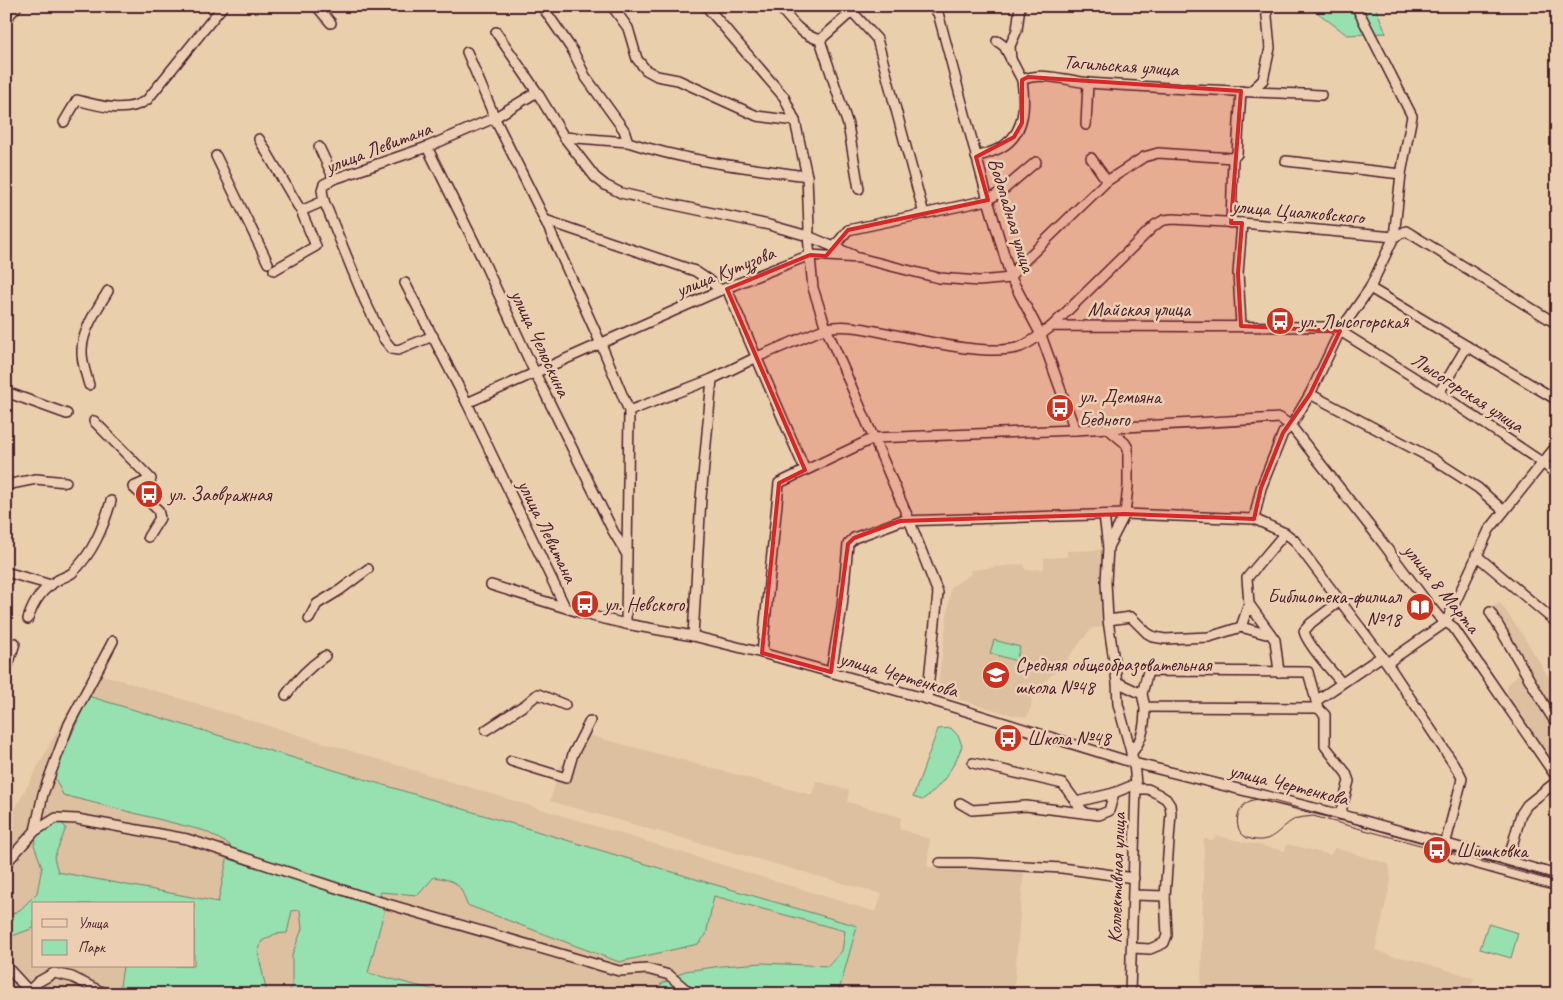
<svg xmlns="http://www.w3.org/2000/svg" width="1563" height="1000" font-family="Caveat,sans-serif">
	<rect width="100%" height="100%" fill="#eacfad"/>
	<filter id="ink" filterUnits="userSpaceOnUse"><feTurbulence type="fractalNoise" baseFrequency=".02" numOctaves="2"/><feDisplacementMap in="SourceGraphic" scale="10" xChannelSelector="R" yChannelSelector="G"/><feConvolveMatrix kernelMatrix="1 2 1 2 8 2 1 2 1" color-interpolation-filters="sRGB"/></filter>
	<g filter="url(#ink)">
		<g fill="#dcc09f" fill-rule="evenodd">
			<path d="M1105,550l3,77 -16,1 -29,36 -31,30 -1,13 -4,10 -15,-2 -75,-22 14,-106 20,-13 -1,-4 54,-6 1,6 19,-1v-11l23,-1v-6z"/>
			<path d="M1500,603l24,34 33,54v83l-50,-78v-11l12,-11 -32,-64z"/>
			<path d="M90,671l786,241 6,-18 -332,-93 11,-37 15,2 12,-31 224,60 4,-14 33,9 -2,12 54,15 -2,12 31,10 -3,28 97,2 -10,117 -20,4v4h-988v-169zM34,904h160v62h-160z"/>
			<path d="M1217,836l68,15 2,-7 43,11 5,-7 54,16 2,17 -16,69 16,6 20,3 63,19 -6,16h-267l3,-155 8,1z"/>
		</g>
		<g fill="#97e0af" stroke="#70806d">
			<path d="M1309,6h66l11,27 -39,2z"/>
			<path d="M994,640l26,7 -4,14 -26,-8z"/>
			<path d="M88,696l611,184 158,46 -19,68h-180l3,-10 24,-13 37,-5 40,-3 66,3 14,-15 3,-20 -131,-35 -8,39 -8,9 -79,18 -152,-57c-7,-22 -10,-24 -33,-28l-16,18 -38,-3 4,20 -16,61 82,21h-163l5,-7v-32l10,-26 -2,-19 -8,1 -5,22 -12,1 -13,7 -4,11 9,42h-118l-29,-8 3,-20h71v-62h-160v24l-22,8 -6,-7v-9l3,-4 12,-7 16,-16 5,-26 -8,-22 3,-10 14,-9 10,-4 5,6 -12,30 4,14 160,30 12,-57 -25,-14 -142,-36 -9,-19z"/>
			<path d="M951,728l8,9 3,9c-8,21 -21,42 -40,54l-9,-3 25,-68z"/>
			<path d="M1488,924l30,9 -7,25 -31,-9z"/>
		</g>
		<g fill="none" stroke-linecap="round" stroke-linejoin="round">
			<defs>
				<g id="minor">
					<path d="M319,6l-1,2 13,15"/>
					<path d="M542,6l31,45 12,25 39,54 4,12c57,19 119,26 179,34"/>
					<path d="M612,6l16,22 9,31 9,11 11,6 21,4 79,36 38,5"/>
					<path d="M706,6l78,91 11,24 12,55 2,53 -1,7 5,52 13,40 84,194 28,71 -11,106"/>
					<path d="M779,6c12,15 22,29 41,34l38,-34"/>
					<path d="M847,6l30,33 47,175"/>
					<path d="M931,6l7,7 50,187 23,78 30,57 34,95"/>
					<path d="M6,19l11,-13"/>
					<path d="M496,32l41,60 27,45 31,40 10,8 16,8 30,7 118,25 39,11 45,19"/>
					<path d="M820,40l28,85 11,64"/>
					<path d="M997,41l7,5 18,34"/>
					<path d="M467,52l30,71 48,97 56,124 28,67 -3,213"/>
					<path d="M1011,61l-1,-15 7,-16 3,-24"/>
					<path d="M1251,91l12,-11 7,-32 -4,-42"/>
					<path d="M64,122l13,-22c22,6 49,14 70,0l76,-94"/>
					<path d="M1086,125l2,-42"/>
					<path d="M564,137l64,5"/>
					<path d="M259,139l42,72 15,35 -42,24"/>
					<path d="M319,147l15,32"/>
					<path d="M427,147l54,109 54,117 78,158 13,22"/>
					<path d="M216,156l52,107"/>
					<path d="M976,157c10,-3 21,-6 29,-12 21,-15 20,-43 17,-65 21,-9 46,1 67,3 77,6 155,8 232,12"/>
					<path d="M1091,158l16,23"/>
					<path d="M1286,161l115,13"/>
					<path d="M301,211l23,-10"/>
					<path d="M545,220l150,51 12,8 14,11"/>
					<path d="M1231,223l2,-65"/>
					<path d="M834,247l14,-17 140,-30 14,-9 34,-29"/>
					<path d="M405,283l62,120 98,204"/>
					<path d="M1370,288l187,112"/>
					<path d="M727,289l78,181"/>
					<path d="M1052,326l103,-101 9,-5 9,-1 69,4 152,14 12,-6 151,93"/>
					<path d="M1241,326l-3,-53 4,-50"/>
					<path d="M433,336l-35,14 -6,-1 -9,-11 -18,-37 -41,-100 -2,-11 2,-6 10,-5 93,-32 67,-29 43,-26"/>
					<path d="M89,385c-3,-11 -8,-24 -7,-36 1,-20 16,-41 26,-58"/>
					<path d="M6,392l61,22"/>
					<path d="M1439,393l28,-47"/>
					<path d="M1310,394l123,65 45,29 26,23"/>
					<path d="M467,403l254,-113 89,-35 49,3 80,20 40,3 32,-3 5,-9 91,-88 37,-24 14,-4 75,5 4,-4 4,-63"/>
					<path d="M629,411l83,-32 45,-22 69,-29c21,-4 40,1 60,5 34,7 102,24 134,14 11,-4 23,-14 32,-21l278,1 10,4 99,62 104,70 14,12"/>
					<path d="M94,421l57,58 -18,8 25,23 2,8 -12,19"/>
					<path d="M1107,428l18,15 3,5v38l-3,28 -17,33"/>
					<path d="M6,485l30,-6 30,3"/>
					<path d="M1104,515l4,32 -2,35 2,38 9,62 1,22 16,59 2,21 -6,210"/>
					<path d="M1254,519l7,-31 22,-55 8,-7 19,-32 30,-63 30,-43 24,-51 7,-63 11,-58 -56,-110"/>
					<path d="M1476,555l81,68"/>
					<path d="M6,572l45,13"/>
					<path d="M491,585l101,31 34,8 67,12 69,17 165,46 207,64 224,56 199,56"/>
					<path d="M1340,601l-29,22 -7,8c2,12 29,42 38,52"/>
					<path d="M1490,612c23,37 43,76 67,113"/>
					<path d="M28,619c5,-16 15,-31 30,-39 5,-3 10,-4 14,-7 21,-20 31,-45 39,-72"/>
					<path d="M309,619l8,-15 23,-14 28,-21"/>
					<path d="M1108,620l23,-3 16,16 7,4 11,2 44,-2 32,-10 8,-23"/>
					<path d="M1241,627l25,7 4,-1"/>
					<path d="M693,636l8,-138 11,-119"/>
					<path d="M762,653l17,-170 95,-45 201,-8 205,-12 11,8 91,116 44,59 14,17 13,9 104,151"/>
					<path d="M1387,663l59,-41 43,-92 68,-85"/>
					<path d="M6,672l9,-29"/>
					<path d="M831,672l11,-65 6,-63 6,-6 46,-17 225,-7 129,5 31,14 9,7 93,123 72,109 3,6 -1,5 -16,62"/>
					<path d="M1279,672l-4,-32 -26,-36 -2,-26 38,-45"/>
					<path d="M1117,682l25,12 3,13 173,1 -10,-36 -160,-1 -6,23"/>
					<path d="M286,695c11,-16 23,-28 39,-39"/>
					<path d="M1316,701l66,-45"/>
					<path d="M1318,708l7,7v31l21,27 3,8 -9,34"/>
					<path d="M486,730l40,-26 12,-10 27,11"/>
					<path d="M1131,754c12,-15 14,-29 14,-47"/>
					<path d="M511,761l55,17 7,-24 17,-33"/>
					<path d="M973,763l90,21 21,29"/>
					<path d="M1076,802l38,-9"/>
					<path d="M960,803l12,7 54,-4 73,9 10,-4 5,-18 22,-9"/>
					<path d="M35,831l8,-37 26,-70 44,-83"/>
					<path d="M1453,857l104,29"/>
					<path d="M1508,861l13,-47 6,-9 30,-24"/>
					<path d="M6,863l29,-32 21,-13 21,1 110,20 180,59 252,73 28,-2 22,6 22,19"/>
					<path d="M940,863h31l91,5 72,10"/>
					<path d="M1134,895l31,1"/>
					<path d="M1132,948l18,1 14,-6 3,-8 -2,-39 6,-83 -1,-8 -4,-6 -8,-5 -10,-5h-12"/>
					<path d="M6,966l23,25v3"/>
					<path d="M29,991l9,-9 16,-9 18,4 28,14 10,3"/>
				</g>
			</defs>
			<use href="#minor" stroke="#4a1f2b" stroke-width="12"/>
			<use href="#minor" stroke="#eccfb3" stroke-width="9"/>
			<path stroke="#4a1f2b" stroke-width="1" d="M1557,879l-284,-78c-7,-1 -17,-3 -23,0 -16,7 -18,34 1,38 24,6 28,-14 47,-21 4,-1 10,-1 15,-2l244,66"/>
		</g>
	</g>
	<path fill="#d62828" fill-opacity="0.2" stroke="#d62828" stroke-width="4" stroke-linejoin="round" d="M1028,77l213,14 -10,132h11l-4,50 3,53 99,5 -30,63 -27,39 -22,55 -7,31 -129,-5 -225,7 -46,17 -6,6 -17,128 -69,-19 17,-170 26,-13 -78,-181 83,-34 16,1 22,-26 140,-30 -12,-43 38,-20 8,-14v-43z"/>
	<defs>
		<symbol id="bus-disc" viewBox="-11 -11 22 22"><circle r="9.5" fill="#c8321e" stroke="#eccfb3"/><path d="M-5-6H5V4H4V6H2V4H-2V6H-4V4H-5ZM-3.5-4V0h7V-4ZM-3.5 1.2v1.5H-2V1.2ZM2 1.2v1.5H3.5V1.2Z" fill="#fff"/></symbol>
		<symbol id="library-disc" viewBox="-11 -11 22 22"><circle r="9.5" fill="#c8321e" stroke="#eccfb3"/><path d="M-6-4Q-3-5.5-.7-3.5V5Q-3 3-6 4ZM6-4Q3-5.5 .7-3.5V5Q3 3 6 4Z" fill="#fff"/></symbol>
		<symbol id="school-disc" viewBox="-11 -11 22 22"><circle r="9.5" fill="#c8321e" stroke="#eccfb3"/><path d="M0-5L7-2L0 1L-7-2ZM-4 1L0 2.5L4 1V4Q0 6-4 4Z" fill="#fff"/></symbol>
	</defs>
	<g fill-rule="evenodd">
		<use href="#bus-disc" x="1264" y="305" width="32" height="32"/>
		<use href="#bus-disc" x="1044" y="392" width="32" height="32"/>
		<use href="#bus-disc" x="133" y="478" width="32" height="32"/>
		<use href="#bus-disc" x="569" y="588" width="32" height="32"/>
		<use href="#library-disc" x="1404" y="591" width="32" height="32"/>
		<use href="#school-disc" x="980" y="659" width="32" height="32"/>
		<use href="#bus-disc" x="992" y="722" width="32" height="32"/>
		<use href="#bus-disc" x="1421" y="834" width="32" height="32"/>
	</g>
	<g text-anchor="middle" stroke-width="5" stroke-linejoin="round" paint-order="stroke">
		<g font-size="20" fill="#4a1f2b" stroke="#eccfb3">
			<text transform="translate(1121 65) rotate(4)" y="7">Тагильская улица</text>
			<text transform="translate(378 147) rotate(-21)" y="7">улица Левитана</text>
			<text transform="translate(1298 211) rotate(5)" y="7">улица Циалковского</text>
			<text transform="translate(1012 215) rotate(73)" y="7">Водопадная улица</text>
			<text transform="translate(725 271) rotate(-22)" y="7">улица Кутузова</text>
			<text x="1139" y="316">Майская улица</text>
			<text transform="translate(541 343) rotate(65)" y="7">улица Челюскина</text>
			<text transform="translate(1468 392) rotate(33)" y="7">Лысогорская улица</text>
			<text transform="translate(548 531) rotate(64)" y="7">улица Левитана</text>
			<text transform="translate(1442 588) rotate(51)" y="7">улица 8 Марта</text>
			<text transform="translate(899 674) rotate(16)" y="7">улица Чертенкова</text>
			<text transform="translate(1289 784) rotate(14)" y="7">улица Чертенкова</text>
			<text transform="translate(1116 878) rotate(-88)" y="7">Коллективная улица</text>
		</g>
		<g font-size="20" fill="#4a1f2b" stroke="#eccfb3" text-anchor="start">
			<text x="1299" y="328">ул. Лысогорская</text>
			<text x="1079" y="403">ул. Демьяна<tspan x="1079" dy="23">Бедного</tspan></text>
			<text x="168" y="501">ул. Заовражная</text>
			<text x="1401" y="603" text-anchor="end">Библиотека-филиал<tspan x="1401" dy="23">№18</tspan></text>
			<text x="604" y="611">ул. Невского</text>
			<text x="1015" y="671">Средняя общеобразовательная<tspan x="1015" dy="23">школа №48</tspan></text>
			<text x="1027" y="745">Школа №48</text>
			<text x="1456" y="857">Шишковка</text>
		</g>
	</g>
	<rect width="1563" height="1000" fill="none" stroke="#eccfb3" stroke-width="25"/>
	<rect x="12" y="12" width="1538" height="975" fill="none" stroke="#4a1f2b" stroke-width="2" filter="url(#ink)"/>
	<rect x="32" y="902" width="162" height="65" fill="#eccfb3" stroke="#ab897d"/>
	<rect x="42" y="919" width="25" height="8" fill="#eccfb3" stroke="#ab897d"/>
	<text x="78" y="928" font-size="15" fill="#4a1f2b">Улица</text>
	<rect x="42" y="940" width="25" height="15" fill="#97e0af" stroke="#ab897d"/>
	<text x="78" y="952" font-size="15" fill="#4a1f2b">Парк</text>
</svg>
